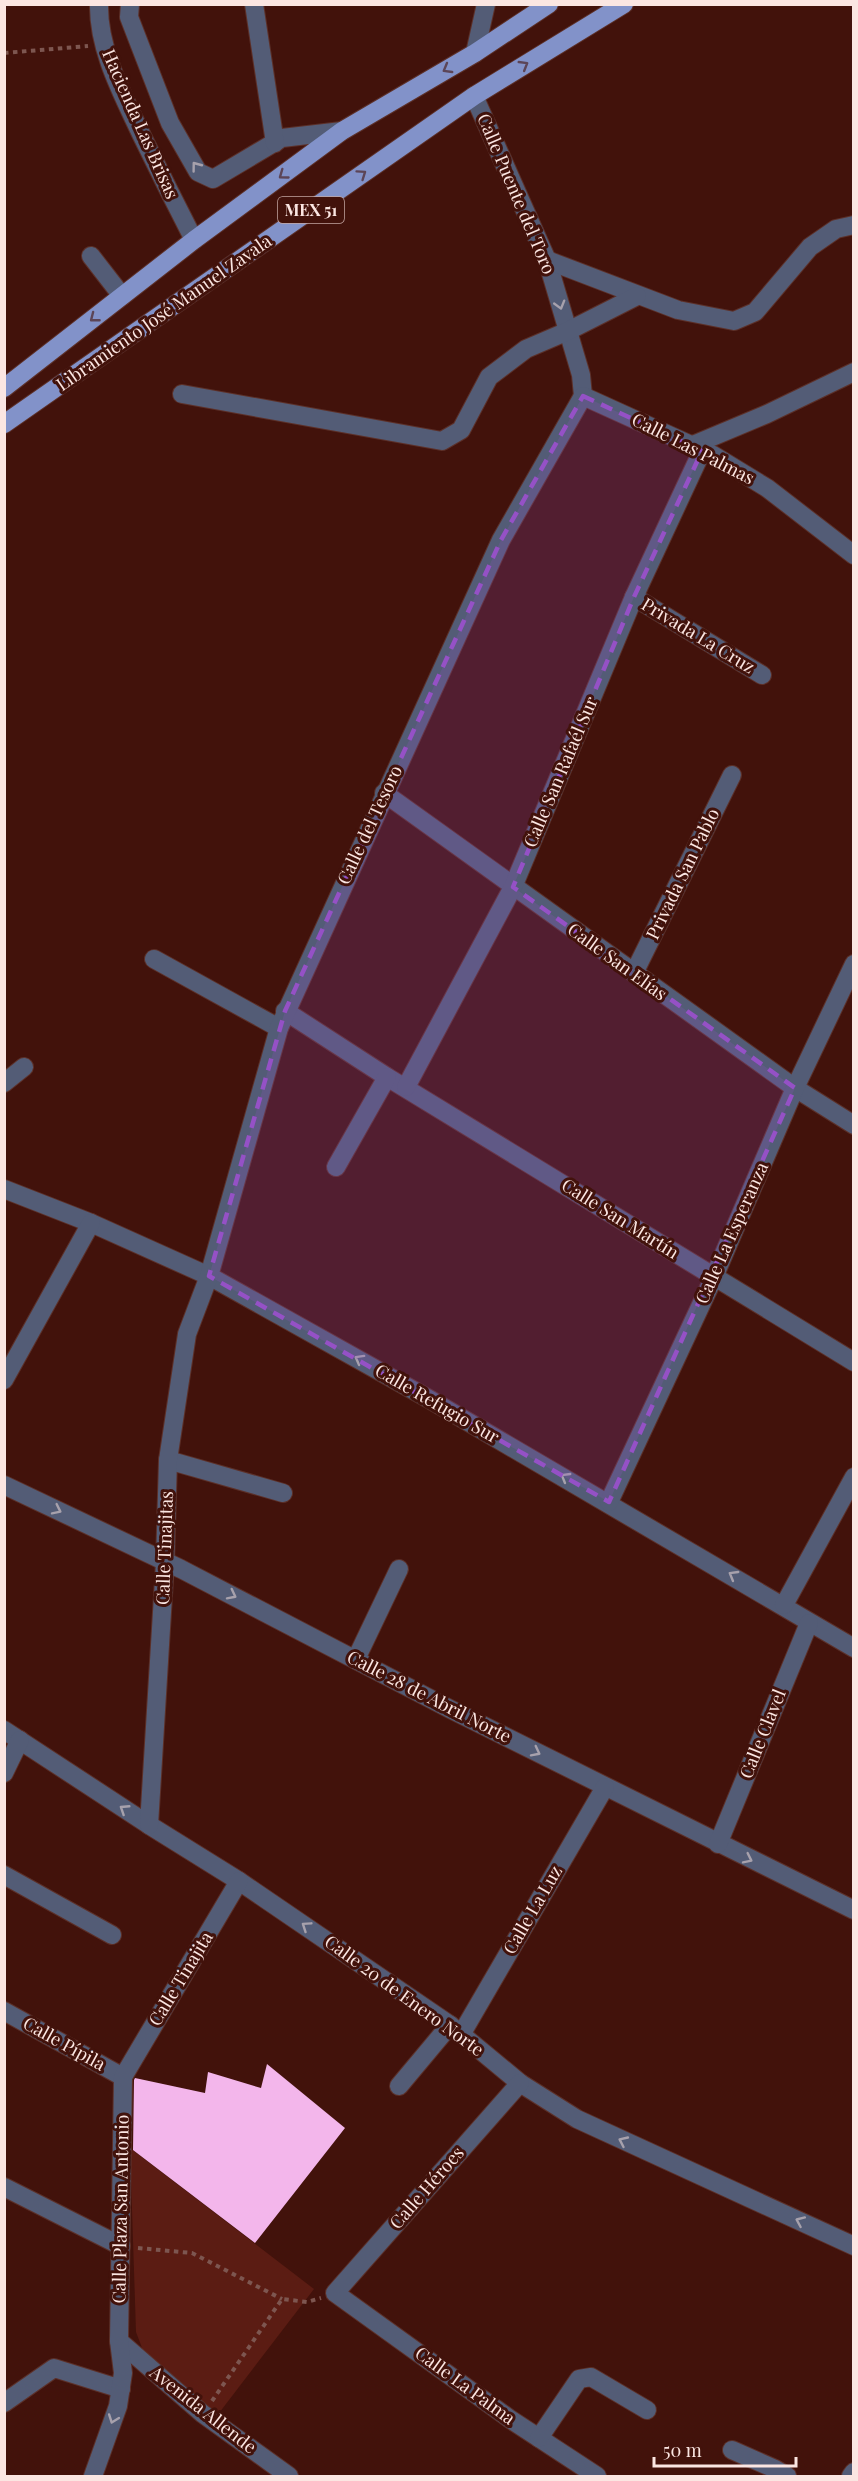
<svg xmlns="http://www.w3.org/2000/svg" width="858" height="2481" font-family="'Playfair Display',serif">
	<rect width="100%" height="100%" fill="#42120b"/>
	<path fill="#5b1c13" d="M130,2148l184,141 -98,128 -72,-64 -8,-21z"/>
	<path fill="#f3b6eb" d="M267,2064l78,64 -90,115 -122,-93 1,-70 1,-2 70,15 3,-21 53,16z"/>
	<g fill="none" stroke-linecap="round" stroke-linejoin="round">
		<defs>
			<g id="minor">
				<path d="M99,4c-1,46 24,91 43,132 17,35 34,69 52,104"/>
				<path d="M130,4l-1,13 41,106 28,49 15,7 69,-41 60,-7"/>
				<path d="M254,4l21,139"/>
				<path d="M475,53l11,-49"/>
				<path d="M474,96l73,164 34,115 2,21"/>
				<path d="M91,256l31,40"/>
				<path d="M547,260l131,50 56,11 21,-9 55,-65 26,-18 18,-4"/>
				<path d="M182,394l260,47 19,-11 28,-53 37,-28 42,-18 69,-35"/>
				<path d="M583,396l130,59 54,33 87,67"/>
				<path d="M693,445l74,-31 87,-42"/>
				<path d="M634,597l128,78"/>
				<path d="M384,793l411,295 59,37"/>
				<path d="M154,959l125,69"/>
				<path d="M634,973l98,-198"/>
				<path d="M285,1011l102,66 467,285"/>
				<path d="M4,1083l20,-16"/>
				<path d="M406,1087l107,-200 121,-290 68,-146"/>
				<path d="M336,1167l51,-90"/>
				<path d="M4,1189l87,34 118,53 220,123 425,249"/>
				<path d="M4,1380l87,-157"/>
				<path d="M168,1460l115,33"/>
				<path d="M4,1485l177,84 269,140 404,201"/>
				<path d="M609,1502l105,-225 81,-189 59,-124"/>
				<path d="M784,1605l70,-128"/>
				<path d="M356,1659l43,-90"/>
				<path d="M4,1730l145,95 90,56 211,144 70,58 57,36 277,127"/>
				<path d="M4,1773l16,-33"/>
				<path d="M149,1825l16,-262 3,-103 19,-126 22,-58 70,-248 222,-488 82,-144"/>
				<path d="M718,1844l91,-221"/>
				<path d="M4,1875l108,60"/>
				<path d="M4,2011l119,66"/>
				<path d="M462,2033l143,-246"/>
				<path d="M520,2083l-185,210 175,126 87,57"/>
				<path d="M399,2086l51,-61"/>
				<path d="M4,2187l117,59"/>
				<path d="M119,2341l84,73 86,62"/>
				<path d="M4,2403l50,-35 67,21"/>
				<path d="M539,2438l40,-59 12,-2 56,33"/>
				<path d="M732,2450l43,19 12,7"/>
				<path d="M93,2476l25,-70 5,-33 -4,-32 4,-264 116,-196"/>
				<path d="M851,2476l3,-4"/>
			</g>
			<g id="major">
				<path d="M4,388l190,-148 148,-109 133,-78 74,-49"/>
				<path d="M4,424l470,-328 150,-92"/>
			</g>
		</defs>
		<use href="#minor" stroke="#5c3029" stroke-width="20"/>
		<use href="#major" stroke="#5c3029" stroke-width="20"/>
		<g stroke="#7d5650" stroke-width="4" stroke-dasharray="4.5 4.5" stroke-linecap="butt">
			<path d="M4,53l84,-7"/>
			<path d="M138,2248l54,5 90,46"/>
			<path d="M212,2401l70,-102 25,3 14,-4"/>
		</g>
		<use href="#minor" stroke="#535c76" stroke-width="18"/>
		<use href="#major" stroke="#8292c9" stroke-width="18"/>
	</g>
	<defs><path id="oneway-chevron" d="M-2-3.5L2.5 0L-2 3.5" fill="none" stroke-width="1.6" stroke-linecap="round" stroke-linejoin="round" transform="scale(1.5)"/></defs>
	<g stroke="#5c4557">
		<use href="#oneway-chevron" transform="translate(524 65) rotate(-31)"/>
		<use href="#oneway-chevron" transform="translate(447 69) rotate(150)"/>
		<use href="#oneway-chevron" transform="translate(362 174) rotate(-35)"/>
		<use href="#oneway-chevron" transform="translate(283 175) rotate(144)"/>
		<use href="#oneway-chevron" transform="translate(94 318) rotate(142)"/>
	</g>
	<g stroke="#a7a1ac">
		<use href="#oneway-chevron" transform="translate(196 166) rotate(-127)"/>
		<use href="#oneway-chevron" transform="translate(560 305) rotate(74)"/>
		<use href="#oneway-chevron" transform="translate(359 1359) rotate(-151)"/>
		<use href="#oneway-chevron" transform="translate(565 1477) rotate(-150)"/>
		<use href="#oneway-chevron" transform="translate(57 1510) rotate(26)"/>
		<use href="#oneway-chevron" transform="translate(733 1575) rotate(-150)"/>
		<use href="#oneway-chevron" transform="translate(232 1595) rotate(27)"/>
		<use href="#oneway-chevron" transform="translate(536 1752) rotate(27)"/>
		<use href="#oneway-chevron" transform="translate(124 1809) rotate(-147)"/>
		<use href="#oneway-chevron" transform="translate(748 1859) rotate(26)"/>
		<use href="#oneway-chevron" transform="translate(306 1926) rotate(-146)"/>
		<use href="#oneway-chevron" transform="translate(623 2141) rotate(-155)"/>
		<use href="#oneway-chevron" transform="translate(800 2221) rotate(-156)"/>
		<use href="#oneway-chevron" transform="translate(113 2419) rotate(110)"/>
	</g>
	<path fill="#9551c6" fill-opacity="0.2" stroke="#9551c6" stroke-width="4.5" stroke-dasharray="12 8" stroke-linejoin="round" d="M583,396l119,55 -68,146 -121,290 282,201 -186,414 -400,-226 76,-265 216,-471z"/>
	<g text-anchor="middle" stroke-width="6" stroke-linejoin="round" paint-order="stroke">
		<rect fill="#42120b" stroke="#c4a6a2" stroke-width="1.5" x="278" y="197" width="66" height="26" rx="4.5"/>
		<g font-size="16" font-weight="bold" fill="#fbe6e2">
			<text x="311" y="216">MEX 51</text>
		</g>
		<g font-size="18" fill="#fbe6e2" stroke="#42120b">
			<text transform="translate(140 124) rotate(66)" y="6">Hacienda Las Brisas</text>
			<text transform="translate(516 194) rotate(67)" y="6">Calle Puente del Toro</text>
			<text transform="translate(164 313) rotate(-35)" y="6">Libramiento José Manuel Zavala</text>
			<text transform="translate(693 449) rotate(27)" y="6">Calle Las Palmas</text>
			<text transform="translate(698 636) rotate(31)" y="6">Privada La Cruz</text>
			<text transform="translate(561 772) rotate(-67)" y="6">Calle San Rafaél Sur</text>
			<text transform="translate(370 825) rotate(-65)" y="6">Calle del Tesoro</text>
			<text transform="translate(683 874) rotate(-64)" y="6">Privada San Pablo</text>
			<text transform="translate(617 962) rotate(36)" y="6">Calle San Elías</text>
			<text transform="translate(620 1219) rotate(32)" y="6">Calle San Martín</text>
			<text transform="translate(732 1233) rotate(-66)" y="6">Calle La Esperanza</text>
			<text transform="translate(437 1404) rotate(30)" y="6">Calle Refugio Sur</text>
			<text transform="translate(165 1548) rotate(-88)" y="6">Calle Tinajitas</text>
			<text transform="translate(429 1697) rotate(27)" y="6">Calle 28 de Abril Norte</text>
			<text transform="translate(763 1734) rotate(-68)" y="6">Calle Clavel</text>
			<text transform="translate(533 1910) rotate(-60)" y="6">Calle La Luz</text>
			<text transform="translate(181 1979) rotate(-59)" y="6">Calle Tinajita</text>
			<text transform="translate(404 1996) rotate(36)" y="6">Calle 20 de Enero Norte</text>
			<text transform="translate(64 2044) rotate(29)" y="6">Calle Pípila</text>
			<text transform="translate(427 2188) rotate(-49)" y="6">Calle Héroes</text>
			<text transform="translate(121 2209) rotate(-89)" y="6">Calle Plaza San Antonio</text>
			<text transform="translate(465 2386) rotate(36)" y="6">Calle La Palma</text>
			<text transform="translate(203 2410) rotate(38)" y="6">Avenida Allende</text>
		</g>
	</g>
	<rect width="858" height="2481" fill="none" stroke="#fbe6e2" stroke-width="12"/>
	<path d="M654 2457v9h142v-9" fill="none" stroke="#fbe6e2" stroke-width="3"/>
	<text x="663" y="2457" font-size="18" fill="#fbe6e2" stroke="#42120b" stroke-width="4.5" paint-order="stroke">50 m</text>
</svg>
